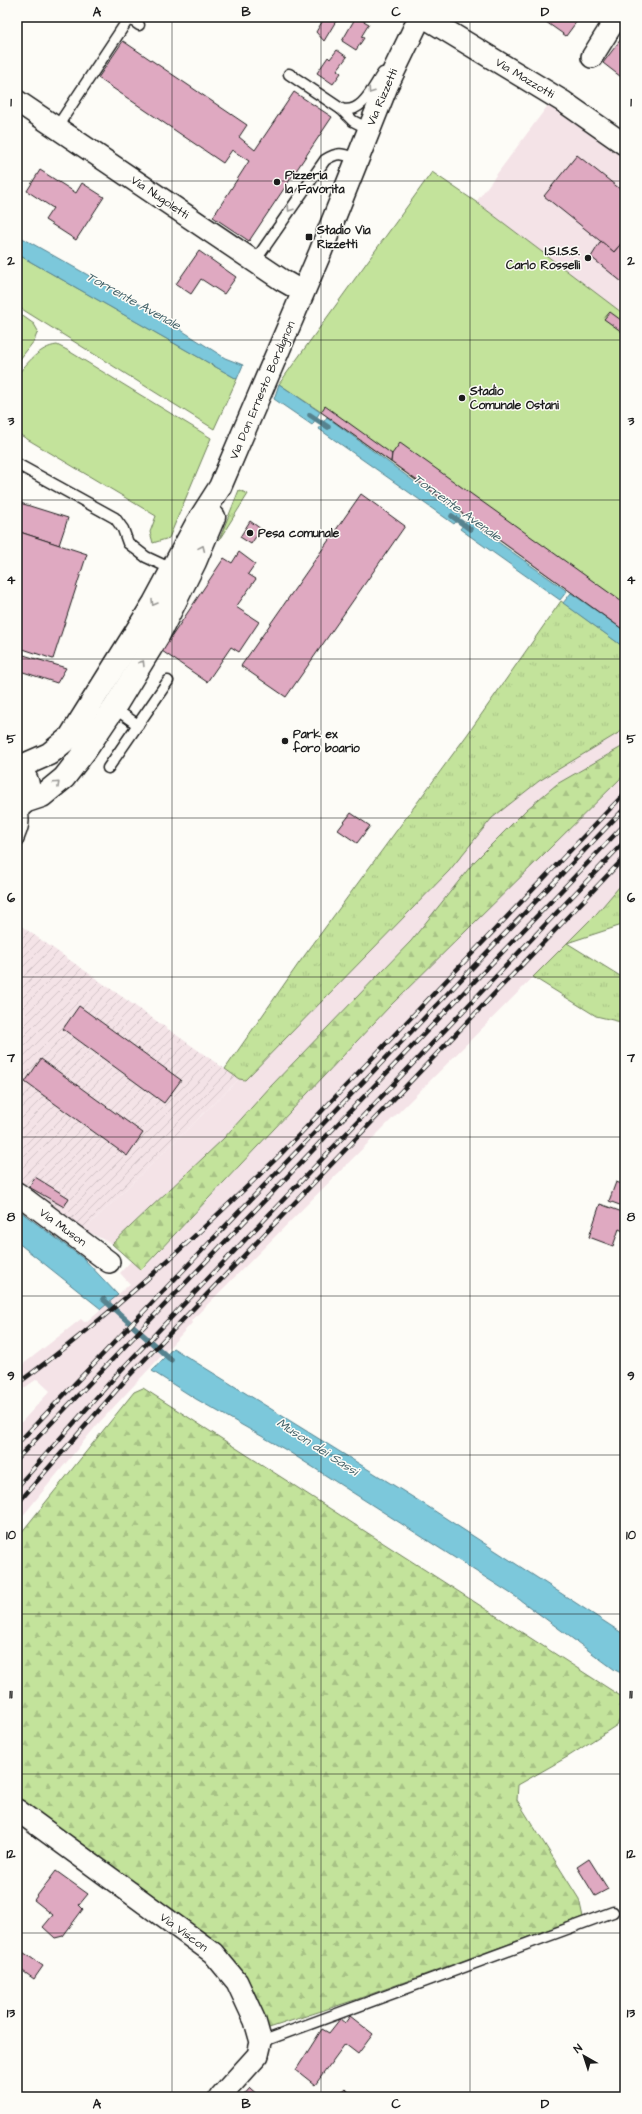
<svg xmlns="http://www.w3.org/2000/svg" width="642" height="2114" font-family="'Architects Daughter',sans-serif">
	<defs>
		<pattern id="industrial-furrows" width="10" height="10" patternUnits="userSpaceOnUse"><rect width="10" height="10" fill="#f4e3e7"/><path d="M-1 1l2-2M0 10L10 0M9 11l2-2" fill="none" stroke="#d1c2c6"/></pattern>
		<pattern id="grass-tufts" width="24" height="20" patternUnits="userSpaceOnUse"><rect width="24" height="20" fill="#c3e39b"/><path d="M3 7l-1-3M5 7V3M7 7l1-3M15 17l-1-3M17 17v-4M19 17l1-3" fill="none" stroke="#a7c285"/></pattern>
		<pattern id="forest-firs" width="22" height="20" patternUnits="userSpaceOnUse"><rect width="22" height="20" fill="#c3e39b"/><path d="M5 1l3.5 6h-7zM16 11l3.5 6h-7z" fill="#a7c285"/></pattern>
	</defs>
	<rect width="100%" height="100%" fill="#fdfcf7"/>
	<filter id="ink" filterUnits="userSpaceOnUse"><feTurbulence type="fractalNoise" baseFrequency=".025" numOctaves="2"/><feDisplacementMap in="SourceGraphic" scale="8" xChannelSelector="R" yChannelSelector="G"/><feConvolveMatrix kernelMatrix="1 2 1 2 8 2 1 2 1" color-interpolation-filters="sRGB"/></filter>
	<g filter="url(#ink)">
		<g fill="#f4e3e7">
			<path d="M549,104l76,37v174l-149,-113z"/>
			<path d="M625,729v16l-68,39 -30,25 -53,53 -63,79 -140,145 -48,53 -111,105 -28,-14 155,-151 6,1 204,-209 43,-53 47,-37z"/>
			<path d="M625,774v106l-28,33 -406,408 1,2 -95,102 -80,98v-96l33,-36 -13,-12 -20,14v-24l64,-50 3,3h2l44,-38 -10,-11 11,-12 11,9 248,-264z"/>
		</g>
		<path fill="url(#industrial-furrows)" d="M17,923l222,156 -155,151 -67,-47z"/>
		<g fill="url(#grass-tufts)" stroke="#70805c">
			<path d="M239,490l9,4 -29,46z"/>
			<path d="M561,601l64,47v81l-86,52 -47,37 -43,53 -204,209 -6,-1 -14,-10 74,-106 168,-228z"/>
			<path d="M625,880v44l-58,19 58,36v44l-29,-7 -63,-39 64,-64z"/>
		</g>
		<g fill="url(#forest-firs)" stroke="#70805c">
			<path d="M625,745v29l-235,232 -249,264 -29,-26 111,-105 48,-53 140,-145 63,-79 53,-53 30,-25z"/>
			<path d="M143,1388l482,311v9l-8,17 -48,31 -51,29 -1,15 62,99 4,18 -228,83 -92,30 -23,-51 -223,-176v-265l117,-146z"/>
		</g>
		<g fill="#c3e39b" stroke="#70805c">
			<path d="M432,172l44,30 149,113v316l-304,-219 -42,-28z"/>
			<path d="M17,254l220,125 -23,50 -197,-123z"/>
			<path d="M17,312l17,12 4,7 -4,10 -17,22z"/>
			<path d="M57,345l10,5 144,88 -42,100 -16,5 -3,-11 6,-16 -139,-83v-58c11,-12 22,-28 40,-30z"/>
		</g>
		<g fill="#7cc8db" stroke="#56838f">
			<path d="M17,235l131,74 77,49 18,7 -6,14 -220,-125z"/>
			<path d="M279,384l41,28 -8,13 -38,-26z"/>
			<path d="M327,417l134,99 -7,8 -135,-95z"/>
			<path d="M467,520l100,71 -7,9 -100,-71z"/>
			<path d="M571,593l54,38v17l-62,-45z"/>
			<path d="M17,1209l67,50 34,36 -17,14 -84,-67z"/>
			<path d="M173,1348l254,158 198,129v40l-10,-5 -99,-73 -230,-147 -90,-51 -44,-28z"/>
		</g>
		<g fill="none" stroke-linecap="round" stroke-linejoin="round">
			<g stroke="#56838f" stroke-width="5.5">
				<path d="M310,415l18,12"/>
				<path d="M452,516l18,13"/>
				<path d="M103,1299l68,61"/>
			</g>
		</g>
		<g fill="#dfa9c1" stroke="#1c1c1c">
			<path d="M325,17l11,4 -12,20 -8,-9z"/>
			<path d="M356,17l13,7 -8,13 3,1 -8,12 -14,-9z"/>
			<path d="M539,17h41l-14,19z"/>
			<path d="M624,35l1,1v44l-22,-17z"/>
			<path d="M123,41l124,84 -8,12 16,13 39,-58 38,25 -83,124 -36,-24 36,-56 -17,-11 -9,13 -125,-85z"/>
			<path d="M337,50l10,7 -10,13 4,3 -8,11 -16,-11 11,-16 2,2z"/>
			<path d="M577,155l48,38v46l-11,13 -70,-56z"/>
			<path d="M40,170l36,23 6,-10 22,14 -28,43 -31,-20 8,-12 -26,-17z"/>
			<path d="M625,239v39l-3,4 -31,-25 10,-16 13,11z"/>
			<path d="M199,251l37,26 -12,17 -23,-15 -10,15 -15,-10z"/>
			<path d="M610,312l15,11v11l-21,-15z"/>
			<path d="M325,406l67,48 -1,8 -70,-50z"/>
			<path d="M400,443l225,161v27l-234,-169 1,-8z"/>
			<path d="M361,494l44,32 -119,171 -45,-31z"/>
			<path d="M17,502l51,16 -9,27 -42,-14z"/>
			<path d="M250,521l11,8 -10,15 -11,-7z"/>
			<path d="M17,531l70,23 -34,105 -36,-12z"/>
			<path d="M239,552l16,12 -7,10 8,5 -20,28 23,15 -20,30 -8,-5 -24,35 -45,-31 62,-93 8,5z"/>
			<path d="M17,653l49,15 -9,15 -40,-13z"/>
			<path d="M351,813l19,13 -13,17 -19,-13z"/>
			<path d="M79,1006l102,74 -17,23 -101,-74z"/>
			<path d="M41,1059l102,74 -16,23 -102,-74z"/>
			<path d="M35,1177l34,21 -5,9 -35,-20z"/>
			<path d="M616,1182l9,3v22l-16,-6z"/>
			<path d="M600,1204l25,9 -2,18 -4,-2 -6,17 -24,-9z"/>
			<path d="M589,1859l19,30 -13,7 -18,-29z"/>
			<path d="M56,1871l32,23 -9,11 4,4 -20,27 -8,2 -12,-11 10,-12 -19,-15z"/>
			<path d="M17,1948l26,18 -9,13 -17,-12z"/>
			<path d="M350,2016l23,18 -15,20 -13,-10 -30,41 -19,-15 26,-41 7,4 11,-14 5,4z"/>
			<path d="M250,2088l10,9h-18z"/>
			<path d="M345,2088l9,9h-19z"/>
		</g>
		<g fill="none" stroke-linecap="round" stroke-linejoin="round">
			<defs>
				<g id="lane">
					<path d="M289,74l52,35 12,12 16,8"/>
					<path d="M341,109c21,6 32,-22 42,-36"/>
					<path d="M57,127l72,-109 10,7"/>
					<path d="M255,261l70,-101c14,-9 18,-6 32,-1"/>
					<path d="M17,464l98,54 8,11 5,14 18,14 28,13"/>
					<path d="M114,708l24,17"/>
					<path d="M108,768l60,-87"/>
					<path d="M17,842c6,-13 9,-21 4,-36"/>
					<path d="M261,2042l352,-130"/>
				</g>
				<g id="street">
					<path d="M424,17l140,85 60,42"/>
					<path d="M592,57l25,-40"/>
					<path d="M17,101l265,179 21,12"/>
					<path d="M17,1193l92,69"/>
					<path d="M17,1810l196,143 24,29 18,39 6,21 -3,13 -38,42"/>
				</g>
				<g id="secondary">
					<path d="M17,768l32,-14 21,-17 84,-134 43,-80 23,-36 100,-234 67,-168 33,-68"/>
					<path d="M17,769c16,10 14,30 0,40"/>
					<path d="M24,802l18,-6 22,-18 21,-27 29,-43 44,-72 37,-74 19,-45"/>
				</g>
			</defs>
			<use href="#lane" stroke="#1c1c1c" stroke-width="13"/>
			<use href="#street" stroke="#1c1c1c" stroke-width="24"/>
			<use href="#secondary" stroke="#1c1c1c" stroke-width="25"/>
			<use href="#lane" stroke="#fdfcf7" stroke-width="10"/>
			<use href="#street" stroke="#fdfcf7" stroke-width="21"/>
			<use href="#secondary" stroke="#fdfcf7" stroke-width="22"/>
			<defs>
				<g id="rail">
					<path d="M17,1384c94,-68 178,-147 261,-227l347,-364"/>
					<path d="M17,1444l608,-636"/>
					<path d="M17,1459l608,-635"/>
					<path d="M17,1487l104,-117 504,-529"/>
					<path d="M17,1504l111,-127 497,-520"/>
				</g>
			</defs>
			<use href="#rail" stroke="#1c1c1c" stroke-width="4.5"/>
			<use href="#rail" stroke="#fdfcf7" stroke-width="3" stroke-dasharray="9" stroke-linecap="butt"/>
		</g>
		<defs><path id="oneway-chevron" d="M-2-3.5L2.5 0L-2 3.5" fill="none" stroke-width="1.6" stroke-linecap="round" stroke-linejoin="round"/></defs>
		<g stroke="#989794">
			<use href="#oneway-chevron" transform="translate(371 91) rotate(124)"/>
			<use href="#oneway-chevron" transform="translate(290 209) rotate(124)"/>
			<use href="#oneway-chevron" transform="translate(202 548) rotate(-66)"/>
			<use href="#oneway-chevron" transform="translate(154 603) rotate(121)"/>
			<use href="#oneway-chevron" transform="translate(142 663) rotate(-58)"/>
			<use href="#oneway-chevron" transform="translate(57 784) rotate(-43)"/>
		</g>
	</g>
	<path fill="none" stroke="#1c1c1c" stroke-width="1" stroke-opacity="0.55" d="M172,17v2080M321,17v2080M470,17v2080M17,181h608M17,340h608M17,500h608M17,659h608M17,818h608M17,977h608M17,1137h608M17,1296h608M17,1455h608M17,1614h608M17,1774h608M17,1933h608"/>
	<g fill="#1c1c1c" stroke="#fdfcf7" stroke-width="1.5">
		<circle cx="277" cy="182" r="4"/>
		<rect x="305" y="233" width="8" height="8" rx="2"/>
		<circle cx="588" cy="258" r="4"/>
		<circle cx="462" cy="398" r="4"/>
		<circle cx="250" cy="533" r="4"/>
		<circle cx="285" cy="741" r="4"/>
	</g>
	<g text-anchor="middle" stroke-width="3" stroke-linejoin="round" paint-order="stroke">
		<g font-size="12" fill="#1c1c1c" stroke="#fdfcf7">
			<text transform="translate(525 78) rotate(31)" y="4">Via Mazzotti</text>
			<text transform="translate(382 97) rotate(-67)" y="4">Via Rizzetti</text>
			<text transform="translate(160 197) rotate(34)" y="4">Via Nugoletti</text>
			<text transform="translate(262 390) rotate(-67)" y="4">Via Don Ernesto Bordignon</text>
			<text transform="translate(63 1227) rotate(36)" y="4">Via Muson</text>
			<text transform="translate(184 1932) rotate(36)" y="4">Via Viscon</text>
		</g>
		<g font-size="12" font-weight="bold" fill="#1c1c1c" stroke="#fdfcf7" text-anchor="start">
			<text x="285" y="179">Pizzeria<tspan x="285" dy="14">la Favorita</tspan></text>
			<text x="317" y="234">Stadio Via<tspan x="317" dy="14">Rizzetti</tspan></text>
			<text x="580" y="255" text-anchor="end">I.S.I.S.S.<tspan x="580" dy="14">Carlo Rosselli</tspan></text>
			<text x="470" y="395">Stadio<tspan x="470" dy="14">Comunale Ostani</tspan></text>
			<text x="258" y="537">Pesa comunale</text>
			<text x="293" y="738">Park ex<tspan x="293" dy="14">foro boario</tspan></text>
		</g>
		<g font-size="13" font-style="italic" fill="#426168" stroke="#fdfcf7">
			<text transform="translate(134 300) rotate(29)" y="5">Torrente Avenale</text>
			<text transform="translate(458 507) rotate(36)" y="5">Torrente Avenale</text>
			<text transform="translate(318 1446) rotate(33)" y="5">Muson dei Sassi</text>
		</g>
	</g>
	<rect width="642" height="2114" fill="none" stroke="#fdfcf7" stroke-width="44"/>
	<g transform="translate(584 2056) rotate(321)" stroke="#fdfcf7" stroke-width="3" paint-order="stroke">
	<path d="M0-3L7 15L0 10L-7 15Z" fill="#1c1c1c"/>
	<text y="-6" font-size="11" font-weight="bold" text-anchor="middle" fill="#1c1c1c">N</text>
	</g>
	<rect x="22" y="22" width="598" height="2070" fill="none" stroke="#1c1c1c" stroke-width="1.5"/>
	<g font-size="13" text-anchor="middle" font-weight="bold" fill="#1c1c1c">
		<text x="97" y="16">A</text>
		<text x="246" y="16">B</text>
		<text x="396" y="16">C</text>
		<text x="545" y="16">D</text>
		<text x="11" y="106">1</text>
		<text x="631" y="106">1</text>
		<text x="11" y="265">2</text>
		<text x="631" y="265">2</text>
		<text x="11" y="425">3</text>
		<text x="631" y="425">3</text>
		<text x="11" y="584">4</text>
		<text x="631" y="584">4</text>
		<text x="11" y="743">5</text>
		<text x="631" y="743">5</text>
		<text x="11" y="902">6</text>
		<text x="631" y="902">6</text>
		<text x="11" y="1062">7</text>
		<text x="631" y="1062">7</text>
		<text x="11" y="1221">8</text>
		<text x="631" y="1221">8</text>
		<text x="11" y="1380">9</text>
		<text x="631" y="1380">9</text>
		<text x="11" y="1539">10</text>
		<text x="631" y="1539">10</text>
		<text x="11" y="1698">11</text>
		<text x="631" y="1698">11</text>
		<text x="11" y="1858">12</text>
		<text x="631" y="1858">12</text>
		<text x="11" y="2017">13</text>
		<text x="631" y="2017">13</text>
		<text x="97" y="2108">A</text>
		<text x="246" y="2108">B</text>
		<text x="396" y="2108">C</text>
		<text x="545" y="2108">D</text>
	</g>
</svg>
